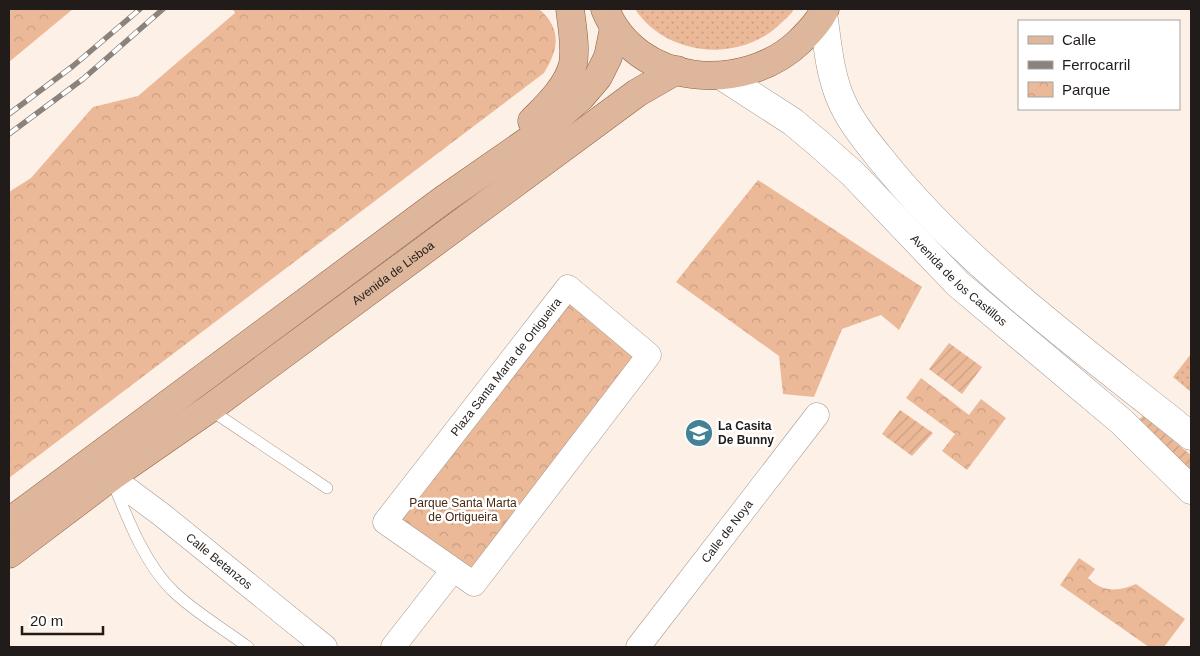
<svg xmlns="http://www.w3.org/2000/svg" width="1200" height="656" font-family="Helvetica,sans-serif">
	<defs>
		<pattern id="grass-dots" width="8" height="8" patternUnits="userSpaceOnUse" patternTransform="scale(1.25)"><rect width="8" height="8" fill="#ecb998"/><path d="M2 2h.1M6 6h.1" fill="none" stroke="#ca9e82" stroke-width="1.8" stroke-linecap="round"/></pattern>
		<pattern id="park-crowns" width="20" height="18" patternUnits="userSpaceOnUse" patternTransform="scale(1.25)"><rect width="20" height="18" fill="#ecb998"/><path d="M2 6a3 3 0 1 1 6 0M12 15a3 3 0 1 1 6 0" fill="none" stroke="#ca9e82"/></pattern>
		<pattern id="garden-furrows" width="10" height="10" patternUnits="userSpaceOnUse" patternTransform="scale(1.25)"><rect width="10" height="10" fill="#ecb998"/><path d="M-1 1l2-2M0 10L10 0M9 11l2-2" fill="none" stroke="#ca9e82"/></pattern>
	</defs>
	<rect width="100%" height="100%" fill="#fdf0e7"/>
	<g fill="url(#grass-dots)">
		<path d="M635,9h159c-4,7 -10,11 -16,17 -41,37 -112,30 -143,-17z"/>
		<path d="M1191,354v38l-18,-15z"/>
	</g>
	<g fill="url(#park-crowns)">
		<path d="M9,9h64l-64,53z"/>
		<path d="M233,9h306c23,20 20,40 5,64l-535,405v-286l22,-14 62,-71 45,-11 97,-83z"/>
		<path d="M758,180l164,107 -23,43 -18,-15 -39,14 -28,68 -31,-3 -4,-38 -103,-74z"/>
		<path d="M569,285l81,70 -175,231 -91,-64z"/>
		<path d="M921,378l48,37 12,-16 25,19 -39,52 -25,-19 13,-17 -49,-36z"/>
		<path d="M1079,558l16,11 -7,9c14,14 30,14 48,6l49,35 -21,28h-15l-89,-62z"/>
	</g>
	<g fill="url(#garden-furrows)">
		<path d="M949,343l33,24 -20,27 -33,-25z"/>
		<path d="M900,410l33,23 -21,23 -30,-22z"/>
		<path d="M1143,416l48,39v18l-53,-53z"/>
	</g>
	<g fill="none" stroke-linecap="round" stroke-linejoin="round">
		<defs>
			<g id="lane">
				<path d="M209,409l118,79"/>
				<path d="M114,485c14,35 32,81 60,107 22,21 50,37 74,55"/>
			</g>
			<g id="street">
				<path d="M568,287l81,68 -175,229 -89,-62z"/>
				<path id="s1" d="M100,464l11,13 51,38 163,132"/>
				<path d="M393,647l60,-77"/>
				<path id="s2" d="M638,647l179,-232"/>
			</g>
			<g id="secondary">
				<path d="M823,13c4,27 6,56 16,82 10,26 29,48 46,69 84,104 203,189 306,272"/>
				<path id="s3" d="M722,76l71,46 25,21 35,31 105,110 164,138 69,68"/>
			</g>
			<g id="primary">
				<path d="M605,9c31,77 138,86 194,33 10,-10 20,-20 26,-33"/>
				<path d="M532,121c15,-15 36,-35 41,-57 3,-17 -1,-38 -3,-55"/>
				<path d="M9,522l434,-322 102,-71 36,-32 17,-20 10,-20 6,-29"/>
				<path id="s4" d="M9,554l102,-77 98,-68 428,-316 40,-23"/>
			</g>
		</defs>
		<use href="#lane" stroke="#a49890" stroke-width="12"/>
		<use href="#street" stroke="#a49890" stroke-width="25"/>
		<use href="#secondary" stroke="#a49890" stroke-width="29"/>
		<use href="#primary" stroke="#8d6042" stroke-width="29"/>
		<use href="#lane" stroke="#fff" stroke-width="11"/>
		<use href="#street" stroke="#fff" stroke-width="24"/>
		<use href="#secondary" stroke="#fff" stroke-width="28"/>
		<use href="#primary" stroke="#ddb69b" stroke-width="28"/>
		<defs>
			<g id="rail">
				<path d="M9,114l64,-48 67,-57"/>
				<path d="M9,134l74,-55 80,-70"/>
			</g>
		</defs>
		<use href="#rail" stroke="#8b827c" stroke-width="5.5"/>
		<use href="#rail" stroke="#fff" stroke-width="4" stroke-dasharray="11" stroke-linecap="butt"/>
	</g>
	<defs>
		<symbol id="school-disc" viewBox="-11 -11 22 22"><circle r="9.5" fill="#428196" stroke="#fff"/><path d="M0-5L7-2L0 1L-7-2ZM-4 1L0 2.5L4 1V4Q0 6-4 4Z" fill="#fff"/></symbol>
	</defs>
	<g fill-rule="evenodd">
		<use href="#school-disc" x="683" y="417" width="32" height="32"/>
	</g>
	<g text-anchor="middle" stroke-width="5" stroke-linejoin="round" paint-order="stroke">
		<g font-size="12" fill="#211c19" stroke="#fff">
			<text dy="4" stroke="none"><textPath href="#s4" startOffset="476">Avenida de Lisboa</textPath></text>
			<text dy="4" stroke="none"><textPath href="#s3" startOffset="314">Avenida de los Castillos</textPath></text>
			<text transform="translate(506 367) rotate(-52)" y="4">Plaza Santa Marta de Ortigueira</text>
			<text dy="4" stroke="none"><textPath href="#s2" startOffset="146">Calle de Noya</textPath></text>
			<text dy="4" stroke="none"><textPath href="#s1" startOffset="154">Calle Betanzos</textPath></text>
		</g>
		<g font-size="12" font-weight="bold" fill="#211c19" stroke="#fff" text-anchor="start">
			<text x="718" y="430">La Casita<tspan x="718" dy="14">De Bunny</tspan></text>
		</g>
		<g font-size="12" fill="#492810" stroke="#fff">
			<text x="463" y="507">Parque Santa Marta<tspan x="463" dy="14">de Ortigueira</tspan></text>
		</g>
	</g>
	<rect width="1200" height="656" fill="none" stroke="#211c19" stroke-width="20"/>
	<rect x="1018" y="20" width="162" height="90" fill="#ffffff" stroke="#a6a4a3"/>
	<rect x="1028" y="36" width="25" height="8" fill="#ddb69b" stroke="#a6a4a3"/>
	<text x="1062" y="45" font-size="15" fill="#211c19">Calle</text>
	<rect x="1028" y="61" width="25" height="8" fill="#8b827c" stroke="#a6a4a3"/>
	<text x="1062" y="70" font-size="15" fill="#211c19">Ferrocarril</text>
	<rect x="1028" y="82" width="25" height="15" fill="url(#park-crowns)" stroke="#a6a4a3"/>
	<text x="1062" y="95" font-size="15" fill="#211c19">Parque</text>
	<path d="M22 626v8h81v-8" fill="none" stroke="#211c19" stroke-width="2.5"/>
	<text x="30" y="626" font-size="15" fill="#211c19" stroke="#ffffff" stroke-width="4" paint-order="stroke">20 m</text>
</svg>
